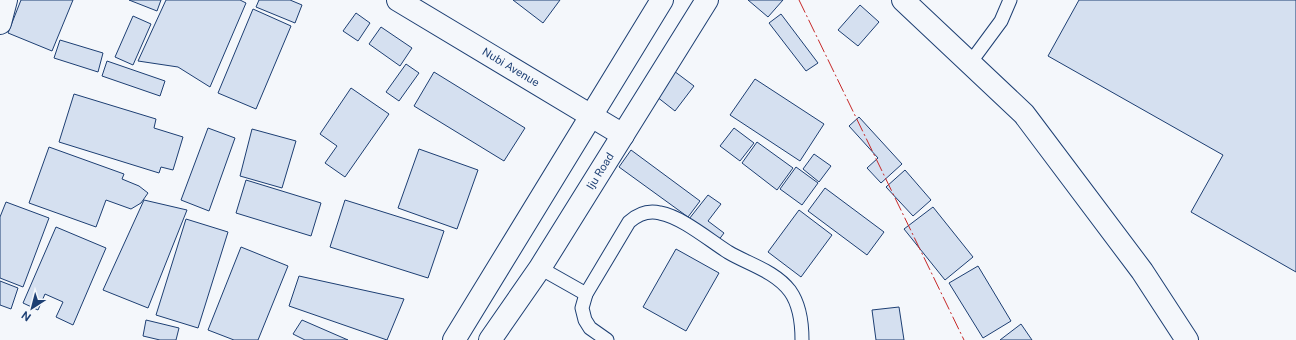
<svg xmlns="http://www.w3.org/2000/svg" width="1296" height="340" font-family="'Public Sans',sans-serif">
	<rect width="100%" height="100%" fill="#f4f7fb"/>
	<g fill="#d5e0f0" stroke="#1d3f73">
		<path d="M21,0h52l-21,51 -44,-18z"/>
		<path d="M129,0h32l-4,11z"/>
		<path d="M166,0h74l6,3 -36,84 -32,-20 -40,-6z"/>
		<path d="M259,0h31l12,5 -7,18 -39,-16z"/>
		<path d="M513,0h47l-17,23z"/>
		<path d="M748,0h35l-15,17z"/>
		<path d="M1079,0h217v272l-105,-60 32,-57 -175,-99z"/>
		<path d="M860,5l19,17 -21,24 -20,-16z"/>
		<path d="M253,9l38,17 -35,83 -38,-16z"/>
		<path d="M356,13l14,10 -12,18 -15,-10z"/>
		<path d="M781,14l37,49 -12,8 -37,-48z"/>
		<path d="M133,16l18,8 -18,41 -18,-8z"/>
		<path d="M381,27l31,21 -12,18 -31,-22z"/>
		<path d="M60,40l43,13 -5,19 -44,-14z"/>
		<path d="M107,61l58,20 -5,15 -58,-20z"/>
		<path d="M406,64l13,9 -20,28 -13,-9z"/>
		<path d="M670,68l24,18 -19,25 -23,-18z"/>
		<path d="M434,72l91,56 -21,33 -90,-55z"/>
		<path d="M755,79l69,45 -24,37 -70,-46z"/>
		<path d="M351,88l38,26 -44,63 -20,-14 12,-17 -17,-12z"/>
		<path d="M74,94l82,25 -2,9 29,9 -10,33 -12,-3 -2,6 -100,-31z"/>
		<path d="M859,117l43,47 -21,19 -14,-15 11,-10 -29,-32z"/>
		<path d="M208,128l27,10 -26,73 -28,-11z"/>
		<path d="M734,128l20,15 -14,18 -20,-15z"/>
		<path d="M252,129l44,12 -14,47 -42,-12z"/>
		<path d="M757,142l36,26 -16,22 -35,-27z"/>
		<path d="M49,147l75,27 -2,5 17,7 9,7 -7,10 -10,6 -25,-9 -10,27 -67,-24z"/>
		<path d="M419,149l59,21 -21,59 -59,-21z"/>
		<path d="M631,150l69,51 -12,16 -69,-50z"/>
		<path d="M814,154l17,12 -12,16 -16,-13z"/>
		<path d="M796,167l22,16 -16,22 -22,-16z"/>
		<path d="M905,170l26,30 -18,16 -27,-29z"/>
		<path d="M246,180l75,23 -10,33 -75,-23z"/>
		<path d="M825,188l59,44 -17,23 -59,-44z"/>
		<path d="M708,195l13,9 -13,17 16,12 -6,8 -29,-22z"/>
		<path d="M144,200l43,10 -39,98 -45,-18z"/>
		<path d="M345,200l99,31 -16,47 -98,-31z"/>
		<path d="M6,202l43,16 -26,69 -23,-9v-61z"/>
		<path d="M933,207l40,50 -28,23 -41,-51z"/>
		<path d="M799,210l33,25 -31,42 -33,-25z"/>
		<path d="M186,219l42,13 -30,96 -42,-13z"/>
		<path d="M56,227l50,21 -33,77 -17,-8 7,-15 -18,-8 -7,16 -15,-7z"/>
		<path d="M241,247l47,19 -30,74h-24l-26,-10z"/>
		<path d="M676,249l43,24 -33,58 -43,-24z"/>
		<path d="M978,266l33,55 -28,17 -34,-55z"/>
		<path d="M299,276l105,23 -17,41 -98,-34z"/>
		<path d="M0,281l18,7 -7,21 -11,-4z"/>
		<path d="M899,307l5,33h-28l-4,-30z"/>
		<path d="M146,320l33,8 -3,12h-16l-17,-4z"/>
		<path d="M302,320l46,20h-43l-12,-6z"/>
		<path d="M1021,324l11,16h-32z"/>
	</g>
	<g fill="none" stroke-linecap="round" stroke-linejoin="round">
		<defs>
			<g id="service">
				<path d="M970,63l31,-42 9,-21"/>
				<path d="M540,268l46,26"/>
				<path d="M607,340l-17,-12 -5,-8 -3,-12 4,-14 43,-72c9,-8 19,-12 31,-9 22,4 49,27 68,39 20,12 47,19 62,39 10,14 12,32 12,49"/>
			</g>
			<g id="minor">
				<path d="M398,0l225,135"/>
				<path d="M903,0l121,114 118,157 45,69"/>
				<path d="M0,23l6,-23"/>
			</g>
			<g id="secondary">
				<path d="M454,340l208,-340"/>
				<path d="M490,340l50,-72 167,-268"/>
			</g>
		</defs>
		<use href="#service" stroke="#1d3f73" stroke-width="15"/>
		<use href="#minor" stroke="#1d3f73" stroke-width="24"/>
		<use href="#secondary" stroke="#1d3f73" stroke-width="24"/>
		<use href="#service" stroke="#f4f7fb" stroke-width="13"/>
		<use href="#minor" stroke="#f4f7fb" stroke-width="22"/>
		<use href="#secondary" stroke="#f4f7fb" stroke-width="22"/>
		<path stroke="#c62828" stroke-width="1" stroke-dasharray="14 3 2 3" stroke-linecap="butt" d="M799,0l165,340"/>
	</g>
	<g text-anchor="middle" stroke-width="3" stroke-linejoin="round" paint-order="stroke">
		<g font-size="11" fill="#1d3f73" stroke="#f4f7fb">
			<text transform="translate(511 67) rotate(31)" y="4">Nubi Avenue</text>
			<text transform="translate(600 171) rotate(-58)" y="4">Iju Road</text>
		</g>
	</g>
	<g transform="translate(32 308) rotate(216)" stroke="#f4f7fb" stroke-width="3" paint-order="stroke">
	<path d="M0-3L7 15L0 10L-7 15Z" fill="#1d3f73"/>
	<text y="-6" font-size="11" font-weight="bold" text-anchor="middle" fill="#1d3f73">N</text>
	</g>
</svg>
